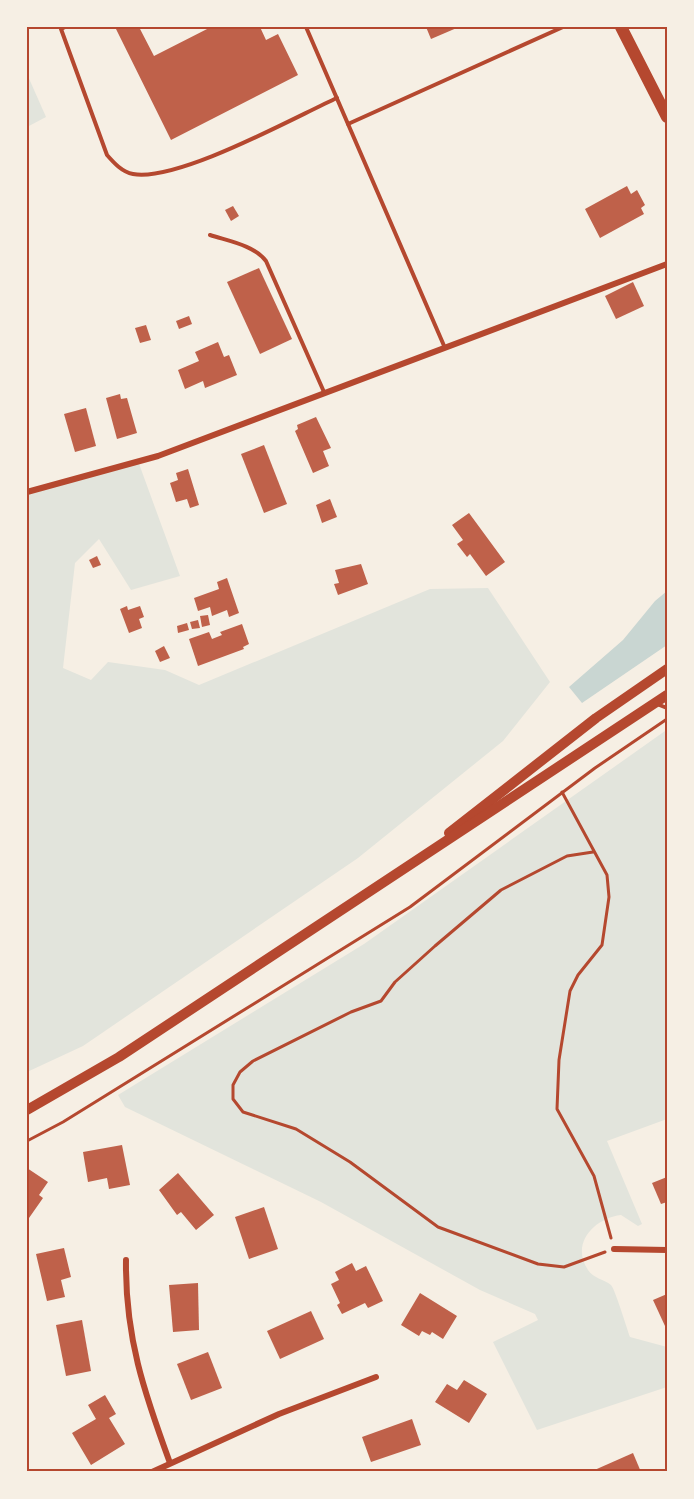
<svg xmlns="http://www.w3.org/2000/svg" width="694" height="1499" font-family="'PT Sans',sans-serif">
	<rect width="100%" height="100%" fill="#f6efe4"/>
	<g fill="#e2e4dc">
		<path d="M27,74l19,43 -19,10z"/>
		<path d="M138,461l42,115 -49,14 -32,-51 -24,24 -12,105 28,12 17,-18 57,8 34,15 231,-96 58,-1 62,94 -47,59 -145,117 -275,188 -56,26v-583z"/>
		<path d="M665,731l2,388 -60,22 35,83 -4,2 -17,-11c-26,3 -51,28 -33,55 6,9 16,9 23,15 4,4 16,44 19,52l37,10v40l-130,43 -44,-88 45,-22 -3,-6 -55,-24 -159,-88 -196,-95 -7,-12 246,-151z"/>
	</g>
	<path fill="#c9d6d2" d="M667,591v54l-85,58 -13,-16 54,-47 32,-39z"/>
	<g fill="#bf614a">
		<path d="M121,27h18l15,29 57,-29h49l6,13 12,-6 20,41 -127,65 -55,-111z"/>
		<path d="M426,27h33l-28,12z"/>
		<path d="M627,186l4,8 6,-4 8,15 -4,3 3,6 -44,24 -15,-29z"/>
		<path d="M233,206l6,10 -8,5 -6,-11z"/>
		<path d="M259,268l33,71 -32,15 -33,-72z"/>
		<path d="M633,282l11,24 -28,13 -11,-23z"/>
		<path d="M189,316l3,8 -13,5 -3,-8z"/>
		<path d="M146,325l5,15 -11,3 -5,-15z"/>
		<path d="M218,342l6,15 5,-2 8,20 -32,13 -2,-7 -18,8 -7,-19 21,-9 -4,-9z"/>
		<path d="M120,394l1,5 6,-1 10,35 -20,6 -11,-41z"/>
		<path d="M86,408l10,38 -21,6 -11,-38z"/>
		<path d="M316,417l15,31 -8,3 6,15 -16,7 -18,-42 3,-2 -1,-4z"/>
		<path d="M264,445l23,59 -23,9 -23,-59z"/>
		<path d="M188,469l11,36 -9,3 -3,-9 -11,3 -6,-19 8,-3 -2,-7z"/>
		<path d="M330,499l7,18 -15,6 -6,-18z"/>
		<path d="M469,513l36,49 -19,14 -16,-22 -3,3 -10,-13 6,-4 -11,-15z"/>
		<path d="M97,556l4,9 -8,3 -4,-8z"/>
		<path d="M361,564l7,20 -30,11 -4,-11 5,-1 -4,-13z"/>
		<path d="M227,578l12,35 -10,4 -2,-7 -15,6 -2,-9 -12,4 -4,-13 25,-9 -2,-7z"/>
		<path d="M127,606l1,4 12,-4 4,11 -5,2 3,9 -13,5 -9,-24z"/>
		<path d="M208,615l2,10 -8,2 -2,-11z"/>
		<path d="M198,620l2,8 -8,1 -2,-7z"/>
		<path d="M187,623l2,7 -11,3 -1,-7z"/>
		<path d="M242,624l7,20 -6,3 1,2 -46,17 -9,-27 20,-7 3,7 10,-4 -2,-3z"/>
		<path d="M164,646l6,12 -10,4 -5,-11z"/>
		<path d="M122,1145l8,40 -21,4 -2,-11 -19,4 -5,-30z"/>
		<path d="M27,1168l21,14 -9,13 4,3 -14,20z"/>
		<path d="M178,1173l36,42 -18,15 -15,-18 -4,3 -18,-25z"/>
		<path d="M667,1177v25l-6,2 -9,-21z"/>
		<path d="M264,1207l14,42 -29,10 -14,-42z"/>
		<path d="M64,1248l7,29 -10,3 4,17 -18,4 -11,-47z"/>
		<path d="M352,1263l4,8 10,-5 17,35 -15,7 -3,-5 -23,11 -5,-9 3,-2 -9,-19 8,-4 -4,-8z"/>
		<path d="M198,1283l1,47 -26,2 -4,-47z"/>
		<path d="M420,1293l37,23 -14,23 -11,-7 -2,3 -8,-4 -3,5 -18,-11z"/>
		<path d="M667,1294v31l-2,1 -12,-26z"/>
		<path d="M311,1311l13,28 -44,20 -13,-28z"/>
		<path d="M82,1320l9,51 -25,5 -10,-51z"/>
		<path d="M208,1352l14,36 -31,12 -14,-36z"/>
		<path d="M464,1380l23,14 -18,29 -34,-21 12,-18 10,6z"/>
		<path d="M105,1395l11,19 -7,4 16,26 -34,21 -19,-32 24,-14 -8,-14z"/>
		<path d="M412,1419l9,26 -50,17 -9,-25z"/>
		<path d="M633,1453l8,19h-51z"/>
	</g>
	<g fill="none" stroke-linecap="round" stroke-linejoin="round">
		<g stroke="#b5482f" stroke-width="3">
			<path d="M562,792l45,83 2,22 -7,48 -24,30 -8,16 -11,69 -2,49 37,67 17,62"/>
			<path d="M593,852l-26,4 -66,34 -66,56 -40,36 -14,19 -30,11 -98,49 -13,11 -7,13v14l10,13 53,17 54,33 88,65 100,37 26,3 41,-15"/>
			<path d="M27,1141l36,-19 347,-215 185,-139 72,-49"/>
		</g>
		<g stroke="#b5482f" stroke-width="4">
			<path d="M65,27l-4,2 46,126c7,8 15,17 26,19 45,8 160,-56 204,-76"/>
			<path d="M306,27l139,321"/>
			<path d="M348,124l215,-97"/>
			<path d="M210,235c18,6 44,10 56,26l58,131"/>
			<path d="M657,704l10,4"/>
		</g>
		<g stroke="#b5482f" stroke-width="6">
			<path d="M27,492l131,-36 509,-192"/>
			<path d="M614,1249l53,1"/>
			<path d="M126,1260c-1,77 18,132 44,203"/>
			<path d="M152,1472l127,-58 97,-37"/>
		</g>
		<g stroke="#b5482f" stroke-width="10">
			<path d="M449,833l147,-115 71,-49"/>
			<path d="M27,1110l92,-53 548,-362"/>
		</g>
		<path stroke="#b5482f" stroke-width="12" d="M621,27l46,90"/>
	</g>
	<rect width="694" height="1499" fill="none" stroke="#f6efe4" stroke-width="57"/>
	<rect x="28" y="28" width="638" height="1442" fill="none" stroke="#b5482f" stroke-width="2"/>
</svg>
